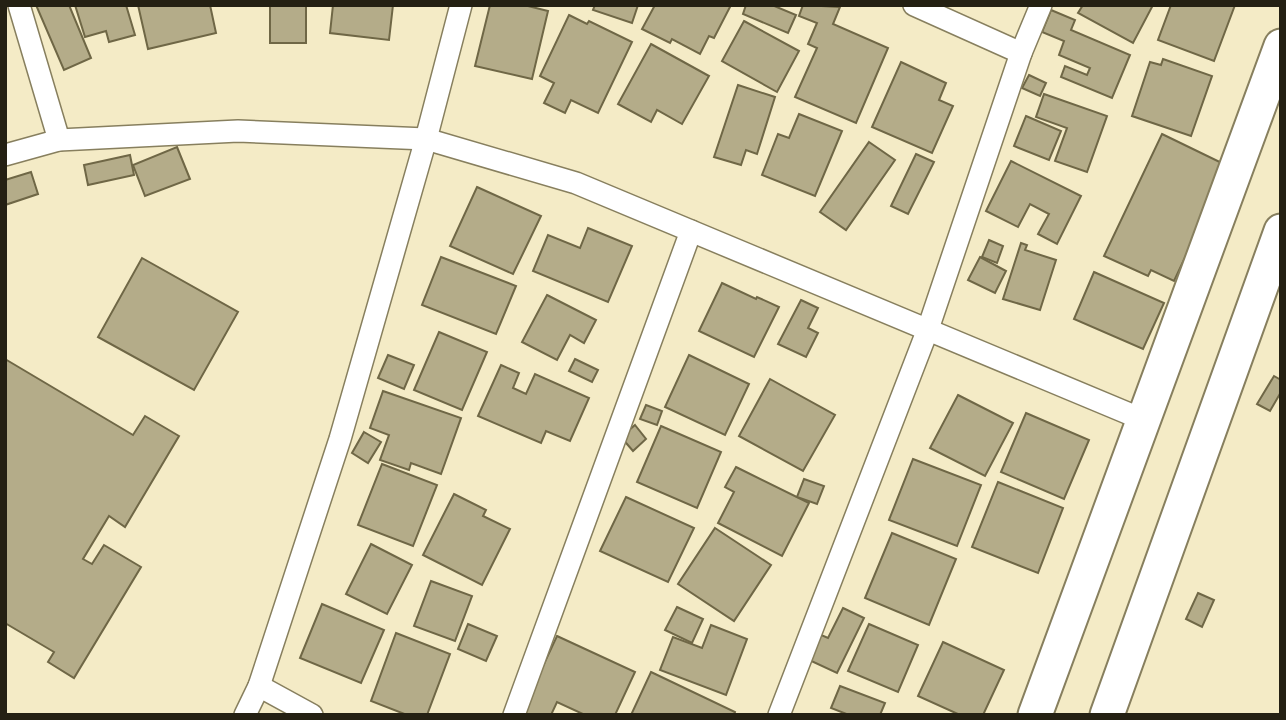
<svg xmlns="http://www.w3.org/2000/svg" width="1286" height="720" font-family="Karla,sans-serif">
	<rect width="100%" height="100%" fill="#f4ebc6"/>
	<g fill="#b4ac89" stroke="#6f6746" stroke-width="2">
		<path d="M36,5h33l22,53 -27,12z"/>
		<path d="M75,5h51l9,30 -26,7 -3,-11 -21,6z"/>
		<path d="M138,5h72l6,28 -68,16z"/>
		<rect x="270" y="5" width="36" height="38"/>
		<path d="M333,5h60l-4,35 -59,-7z"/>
		<path d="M490,5h34l24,6 -16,68 -57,-13z"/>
		<path d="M595,5h43l-6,18 -39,-13z"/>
		<path d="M655,5h76l-17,33 -5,-2 -9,18 -28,-15 -2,4 -28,-14z"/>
		<path d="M746,5h26l24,10 -8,18 -45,-19z"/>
		<path d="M803,5l37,2 -7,17 55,24 -32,75 -61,-26 22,-49 -9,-4 9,-21 -18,-7z"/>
		<path d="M1083,5h70l-20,38 -55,-30z"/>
		<path d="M1171,5h64l-21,56 -56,-21z"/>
		<path d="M1051,10l24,10 -4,10 59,25 -18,43 -51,-21 4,-11 22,9 3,-7 -31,-13 5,-14 -22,-9z"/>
		<path d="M569,15l18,9 2,-3 43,21 -34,71 -27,-13 -6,13 -21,-10 10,-20 -14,-7z"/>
		<path d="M744,21l55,30 -22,41 -55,-31z"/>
		<path d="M651,44l58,32 -27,48 -25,-14 -6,12 -33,-18z"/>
		<path d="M1163,59l49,17 -21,60 -59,-20 18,-54 11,3z"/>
		<path d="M901,62l45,21 -7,17 14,6 -21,47 -60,-26z"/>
		<path d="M1029,75l17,8 -6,13 -18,-8z"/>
		<path d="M738,85l37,12 -18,57 -11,-4 -5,15 -27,-8z"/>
		<path d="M1044,94l63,22 -20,56 -32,-11 12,-33 -31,-11z"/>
		<path d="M799,114l43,17 -27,65 -53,-21 16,-41 11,4z"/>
		<path d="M1026,116l35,15 -12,29 -35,-14z"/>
		<path d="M1162,134l66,32 -54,115 -23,-11 -3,6 -44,-20z"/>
		<path d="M869,142l26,18 -49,70 -26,-18z"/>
		<path d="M177,147l13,32 -45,17 -12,-31z"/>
		<path d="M916,154l18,8 -26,52 -17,-8z"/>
		<path d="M130,155l4,20 -46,10 -4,-20z"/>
		<path d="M1011,161l70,35 -24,48 -19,-10 11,-20 -19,-10 -12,23 -32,-16z"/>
		<path d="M31,172l7,22 -33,11v-25z"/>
		<path d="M477,187l64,29 -28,58 -63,-28z"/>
		<path d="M588,228l44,18 -24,56 -75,-31 15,-36 32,13z"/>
		<path d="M989,240l14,6 -6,17 -15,-6z"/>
		<path d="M1021,243l6,2 -2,5 31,10 -16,50 -37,-11z"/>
		<path d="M441,257l75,29 -20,48 -74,-29z"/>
		<path d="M980,257l26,14 -11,22 -27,-13z"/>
		<path d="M142,258l96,54 -44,78 -96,-53z"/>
		<path d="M1094,272l70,31 -21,46 -69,-30z"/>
		<path d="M722,283l34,16 1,-2 22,10 -25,50 -55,-26z"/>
		<path d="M547,295l49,25 -12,23 -14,-8 -13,25 -35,-18z"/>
		<path d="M801,300l17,8 -10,20 10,5 -12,24 -28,-13z"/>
		<path d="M439,332l48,20 -25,58 -48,-20z"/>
		<path d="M388,355l26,10 -10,24 -26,-11z"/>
		<path d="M689,355l60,29 -24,51 -60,-28z"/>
		<path d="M5,359l128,76 12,-19 34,20 -54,91 -16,-11 -26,43 9,5 12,-19 37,22 -67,111 -26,-16 6,-10 -49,-29z"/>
		<path d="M575,359l23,11 -6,12 -23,-11z"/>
		<path d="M501,365l18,8 -6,15 13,6 9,-20 54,24 -19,43 -24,-10 -5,12 -63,-27z"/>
		<path d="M1274,376l7,4v12l-11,19 -13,-7z"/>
		<path d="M770,379l65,36 -32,56 -64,-35z"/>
		<path d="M383,391l78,27 -20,56 -30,-11 -2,7 -29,-10 9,-25 -19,-7z"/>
		<path d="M958,395l55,28 -28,53 -55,-28z"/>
		<path d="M646,405l16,6 -5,14 -17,-6z"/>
		<path d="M1026,413l63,27 -25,59 -63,-27z"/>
		<path d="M635,425l11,14 -13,12 -12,-14z"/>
		<path d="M661,426l60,26 -24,56 -60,-26z"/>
		<path d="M364,432l17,10 -13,21 -16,-10z"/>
		<path d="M913,459l68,26 -24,61 -68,-26z"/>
		<path d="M382,464l55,21 -24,61 -55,-21z"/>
		<path d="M736,467l73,36 -27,53 -64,-33 16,-31 -9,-5z"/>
		<path d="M804,479l20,7 -7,18 -20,-7z"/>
		<path d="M998,482l65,26 -25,65 -66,-26z"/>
		<path d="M454,494l32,16 -3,6 27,13 -28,56 -59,-30z"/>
		<path d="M626,497l68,31 -26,54 -68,-31z"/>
		<path d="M715,528l56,37 -37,56 -56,-37z"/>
		<path d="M892,533l64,26 -27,66 -64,-27z"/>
		<path d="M371,544l41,21 -25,49 -41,-20z"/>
		<path d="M431,581l41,15 -17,45 -41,-15z"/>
		<path d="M1198,593l16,7 -12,27 -16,-8z"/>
		<path d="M322,604l62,26 -23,53 -61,-25z"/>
		<path d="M677,607l26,12 -11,24 -27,-13z"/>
		<path d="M843,608l21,10 -27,55 -30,-14 12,-25 9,4z"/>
		<path d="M468,624l29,12 -11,25 -28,-12z"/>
		<path d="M869,624l49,21 -20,47 -50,-21z"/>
		<path d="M711,625l36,14 -21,56 -66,-25 13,-33 29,11z"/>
		<path d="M396,633l54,21 -23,61h-20l-36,-14z"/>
		<path d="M557,636l78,36 -20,43h-30l-28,-13 -6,13h-31z"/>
		<path d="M943,642l61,28 -21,45h-23l-42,-19z"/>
		<path d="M651,672l84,40 -1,3h-103z"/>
		<path d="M840,686l45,17 -5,12h-31l-18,-7z"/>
	</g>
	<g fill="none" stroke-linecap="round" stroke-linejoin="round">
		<defs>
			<g id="minor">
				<path d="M19,5l40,135"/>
				<path d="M1021,53l20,-48"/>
				<path d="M5,155l54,-15 179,-9 188,8 150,44 568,237"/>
				<path d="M259,686l53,29"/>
				<path d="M245,715l14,-29 81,-247 86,-300 35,-134"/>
				<path d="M514,715l177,-484"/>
				<path d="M779,715l149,-386 93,-276 -107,-48"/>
			</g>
			<g id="primary">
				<path d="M1035,715l246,-669"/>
				<path d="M1107,715l174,-484"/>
			</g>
		</defs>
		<use href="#minor" stroke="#877f5e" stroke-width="24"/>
		<use href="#primary" stroke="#877f5e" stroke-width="37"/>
		<use href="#minor" stroke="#fff" stroke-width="21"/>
		<use href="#primary" stroke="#fff" stroke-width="33"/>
	</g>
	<rect width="1286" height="720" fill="none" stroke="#242013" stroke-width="14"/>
</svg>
